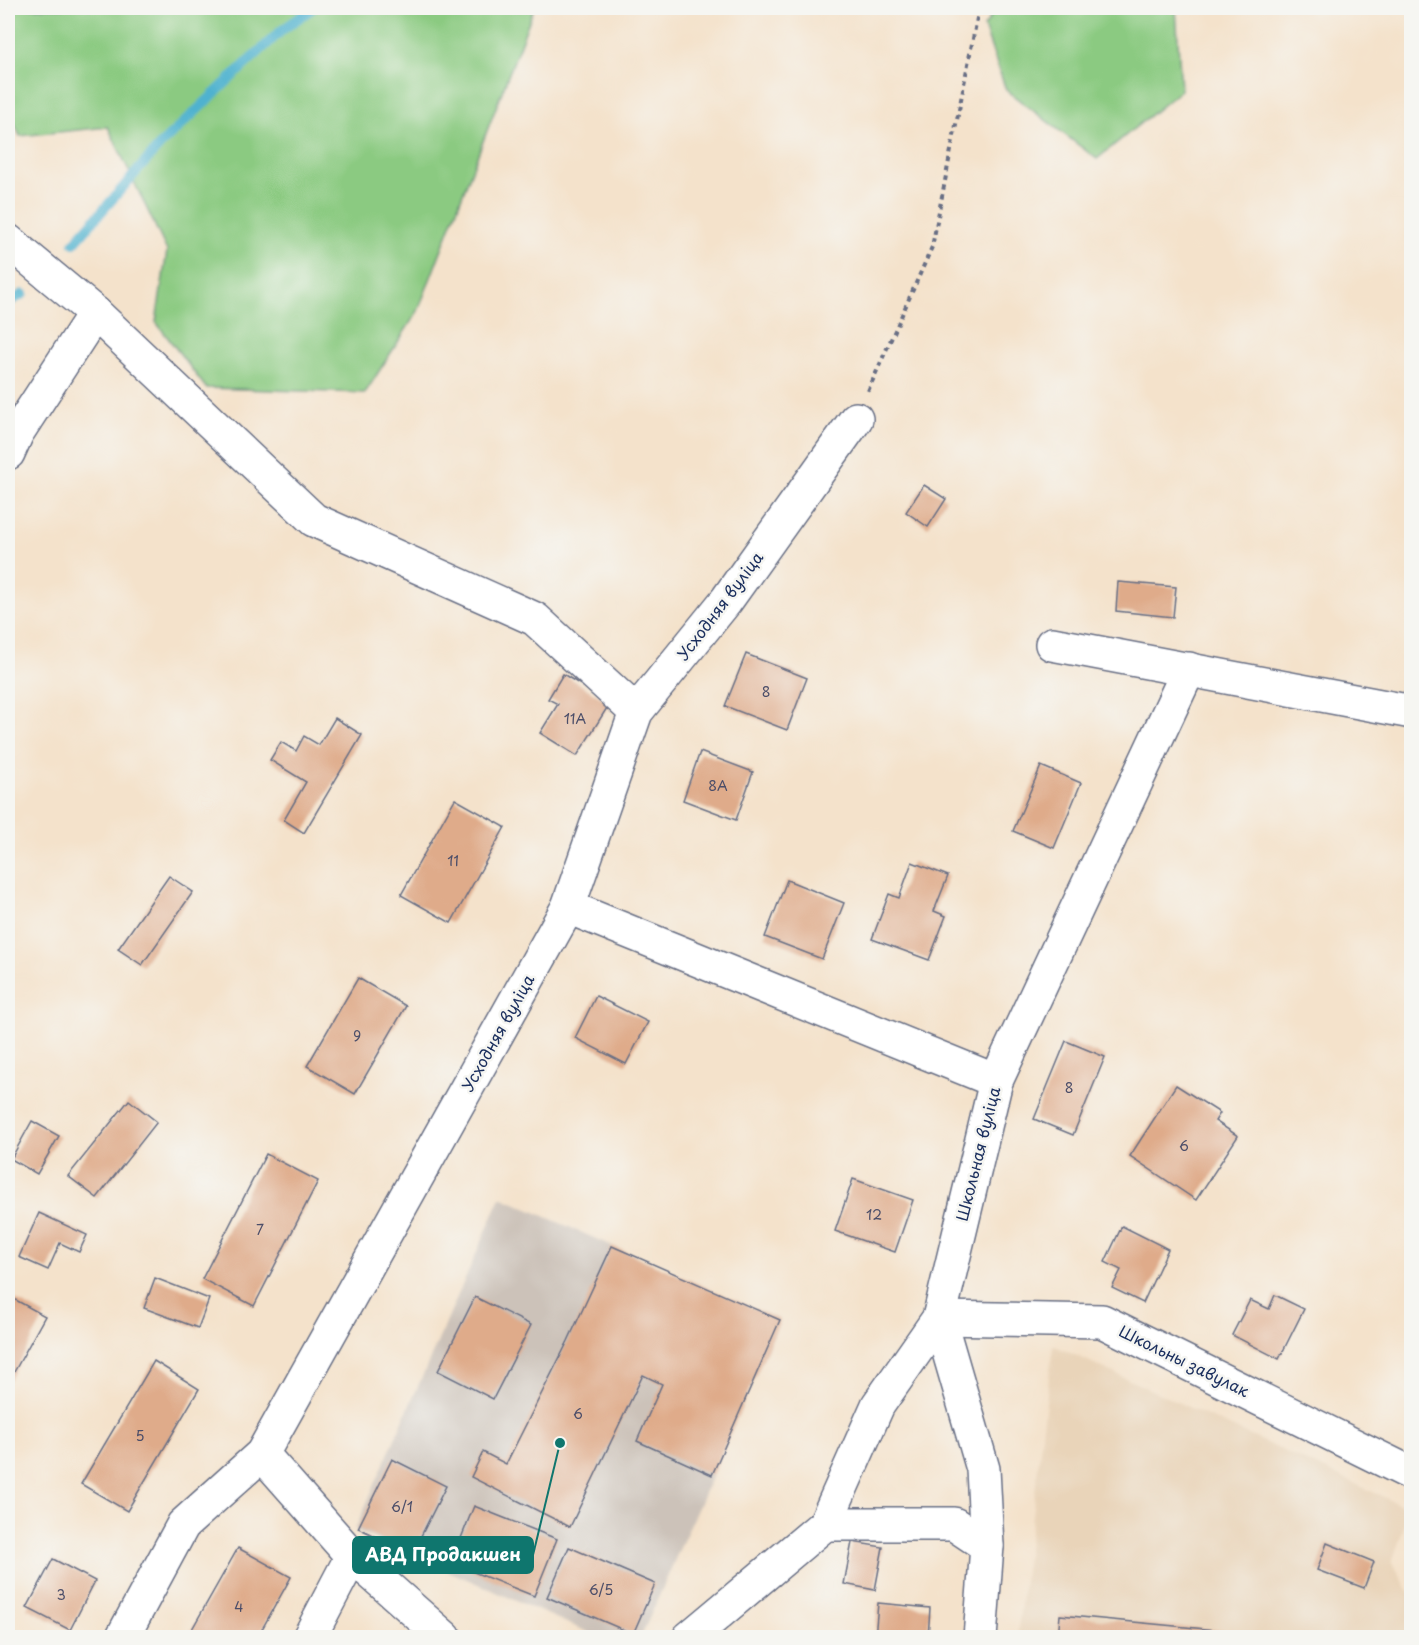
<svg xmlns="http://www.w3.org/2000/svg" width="1419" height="1645" font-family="'Playpen Sans',sans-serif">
	<rect width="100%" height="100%" fill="#f6f6f2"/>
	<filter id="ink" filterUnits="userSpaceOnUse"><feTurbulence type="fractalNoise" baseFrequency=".0167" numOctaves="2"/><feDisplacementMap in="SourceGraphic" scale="12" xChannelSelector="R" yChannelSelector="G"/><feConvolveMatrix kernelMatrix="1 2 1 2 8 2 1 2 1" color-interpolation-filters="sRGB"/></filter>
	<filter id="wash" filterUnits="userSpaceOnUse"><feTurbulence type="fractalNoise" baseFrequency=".008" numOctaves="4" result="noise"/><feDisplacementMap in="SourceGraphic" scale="24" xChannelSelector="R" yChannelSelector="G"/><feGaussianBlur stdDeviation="1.35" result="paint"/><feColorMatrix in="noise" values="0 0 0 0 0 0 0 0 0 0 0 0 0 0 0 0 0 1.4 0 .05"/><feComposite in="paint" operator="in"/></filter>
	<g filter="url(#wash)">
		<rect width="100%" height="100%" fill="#f4e2cb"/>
		<path fill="#e9d4b9" d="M1053,1345l357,164 -18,53 19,33v42l-394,1z"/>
		<path fill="#ccc2b9" d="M501,1197l279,123 -139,317h-42l-244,-107z"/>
		<g fill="#8bca81" stroke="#537c70" stroke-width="1.5">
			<path d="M8,8h526l-116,303 -53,82 -159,-5 -50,-66 11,-71 -59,-124 -88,9 -12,-27z"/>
			<path d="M996,8h180l5,82 -84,69 -91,-69 -22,-63z"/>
		</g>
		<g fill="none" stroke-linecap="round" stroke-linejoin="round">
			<g stroke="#50b2cf" stroke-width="10">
				<path d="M74,243l87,-99 121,-114 31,-22"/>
				<path d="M8,303l15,-9"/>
			</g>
		</g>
		<g id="blocks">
			<g fill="#dfab8a">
				<path d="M924,485l22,14 -18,28 -22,-15z"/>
				<path d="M1118,582l58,5 -3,30 -57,-6z"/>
				<path d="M746,654l61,24 -20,52 -62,-24z"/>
				<path d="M563,674l47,29 -33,53 -37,-23 18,-29 -10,-5z"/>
				<path d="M335,718l27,17 -58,98 -20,-13 22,-38 -36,-22 11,-18 15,9 8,-15 15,9z"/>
				<path d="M700,752l53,20 -17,48 -53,-20z"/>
				<path d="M1041,766l40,17 -27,65 -41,-17z"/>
				<path d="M455,799l50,28 -54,96 -50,-28z"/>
				<path d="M912,862l36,14 -14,35 12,5 -17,44 -57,-21 17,-45 10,4z"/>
				<path d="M169,876l24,16 -51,73 -24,-16z"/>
				<path d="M787,880l57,23 -22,56 -57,-22z"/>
				<path d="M358,978l48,28 -51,88 -48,-28z"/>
				<path d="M596,996l52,26 -22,42 -51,-26z"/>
				<path d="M1066,1041l39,16 -32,78 -39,-16z"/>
				<path d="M1176,1085l44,28 -5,8 23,15 -42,64 -66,-44z"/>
				<path d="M129,1100l28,22 -60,76 -29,-22z"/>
				<path d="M32,1121l27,15 -22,38 -26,-15z"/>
				<path d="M266,1154l52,27 -64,125 -52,-27z"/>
				<path d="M853,1179l60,21 -18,52 -60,-21z"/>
				<path d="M39,1213l48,22 -8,17 -19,-9 -12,27 -29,-13z"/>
				<path d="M1122,1226l46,23 -25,54 -31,-15 9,-18 -16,-8z"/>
				<path d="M612,1246l168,74 -68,155 -75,-34 25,-57 -19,-9 -73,152 -99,-50 12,-25 23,12 62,-123z"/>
				<path d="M155,1278l54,21 -11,29 -54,-20z"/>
				<path d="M1275,1295l29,14 -25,50 -47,-24 18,-35 19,9z"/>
				<path d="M475,1297l56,28 -38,74 -55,-28z"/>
				<path d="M12,1298l33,18 -37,67v-76z"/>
				<path d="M154,1361l45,28 -72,122 -46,-27z"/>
				<path d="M392,1459l54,27 -34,68 -54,-26z"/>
				<path d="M474,1506l83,33 -23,57 -83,-33z"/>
				<path d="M852,1542l31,5 -8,43 -31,-6z"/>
				<path d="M1327,1543l47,19 -10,26 -47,-18z"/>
				<path d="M569,1547l86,37 -22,50 -86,-37z"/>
				<path d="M238,1548l53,29 -34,61h-70z"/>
				<path d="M53,1559l42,22 -25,49 -43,-22z"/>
				<path d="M878,1603l52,5 -2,30h-53z"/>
				<path d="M1060,1615l198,19v4h-200z"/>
			</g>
		</g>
	</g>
	<g filter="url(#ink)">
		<use href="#blocks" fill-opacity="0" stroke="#676e84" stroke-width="1.5"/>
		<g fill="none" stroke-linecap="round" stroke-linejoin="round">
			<defs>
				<g id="minor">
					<path d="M8,241l87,72 219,207 221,99 101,93"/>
					<path d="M8,453l9,-20 78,-120"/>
					<path d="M1052,644l360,68"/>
					<path d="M568,907l428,174"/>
					<path d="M939,1318l163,3 310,153"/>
					<path d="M262,1454l90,102 93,82"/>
					<path d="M825,1524h129l33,22"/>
					<path d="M122,1638l61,-113 79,-71 306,-547 68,-195 90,-111 130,-182"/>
					<path d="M309,1638l43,-82"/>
					<path d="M689,1638l136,-114 53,-119 61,-87"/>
					<path d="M980,1638l7,-92 -4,-77 -44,-151 57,-237 193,-412"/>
				</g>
			</defs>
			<use href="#minor" stroke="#676e84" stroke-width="36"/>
			<path stroke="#676e84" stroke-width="4" stroke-dasharray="4.5 4.5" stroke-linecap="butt" d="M868,391l64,-144 47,-239"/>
			<use href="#minor" stroke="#fff" stroke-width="33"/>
		</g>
	</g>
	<g text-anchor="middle" stroke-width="5" stroke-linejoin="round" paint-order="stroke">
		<g font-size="14" fill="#4c4e69">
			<text x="766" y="697">8</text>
			<text x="575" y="724">11А</text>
			<text x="718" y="791">8А</text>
			<text x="453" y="866">11</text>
			<text x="357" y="1041">9</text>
			<text x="1069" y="1093">8</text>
			<text x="1184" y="1151">6</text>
			<text x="874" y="1220">12</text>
			<text x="260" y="1235">7</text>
			<text x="578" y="1419">6</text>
			<text x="140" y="1441">5</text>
			<text x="402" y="1512">6/1</text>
			<text x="601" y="1595">6/5</text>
			<text x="61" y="1600">3</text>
			<text x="239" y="1612">4</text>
		</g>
		<g font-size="16" fill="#1b2f5e" stroke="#f6f6f2">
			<text transform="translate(720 606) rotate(-53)" y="6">Усходняя вуліца</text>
			<text transform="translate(498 1033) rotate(-61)" y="6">Усходняя вуліца</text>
			<text transform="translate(978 1154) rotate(-76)" y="6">Школьная вуліца</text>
			<text transform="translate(1184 1361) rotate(26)" y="6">Школьны завулак</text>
		</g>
	</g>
	<path fill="none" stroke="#0f766e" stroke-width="2" d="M560 1443L533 1555"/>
	<circle fill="#0f766e" stroke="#f6f6f2" stroke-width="2" cx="560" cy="1443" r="6"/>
	<rect fill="#0f766e" stroke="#0f766e" stroke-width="2" x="353" y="1537" width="180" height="36" rx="6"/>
	<g font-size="18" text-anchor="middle" font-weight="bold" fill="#fff">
		<text x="443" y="1561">АВД Продакшен</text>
	</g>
	<rect width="1419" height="1645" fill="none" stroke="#f6f6f2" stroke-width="30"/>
</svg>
